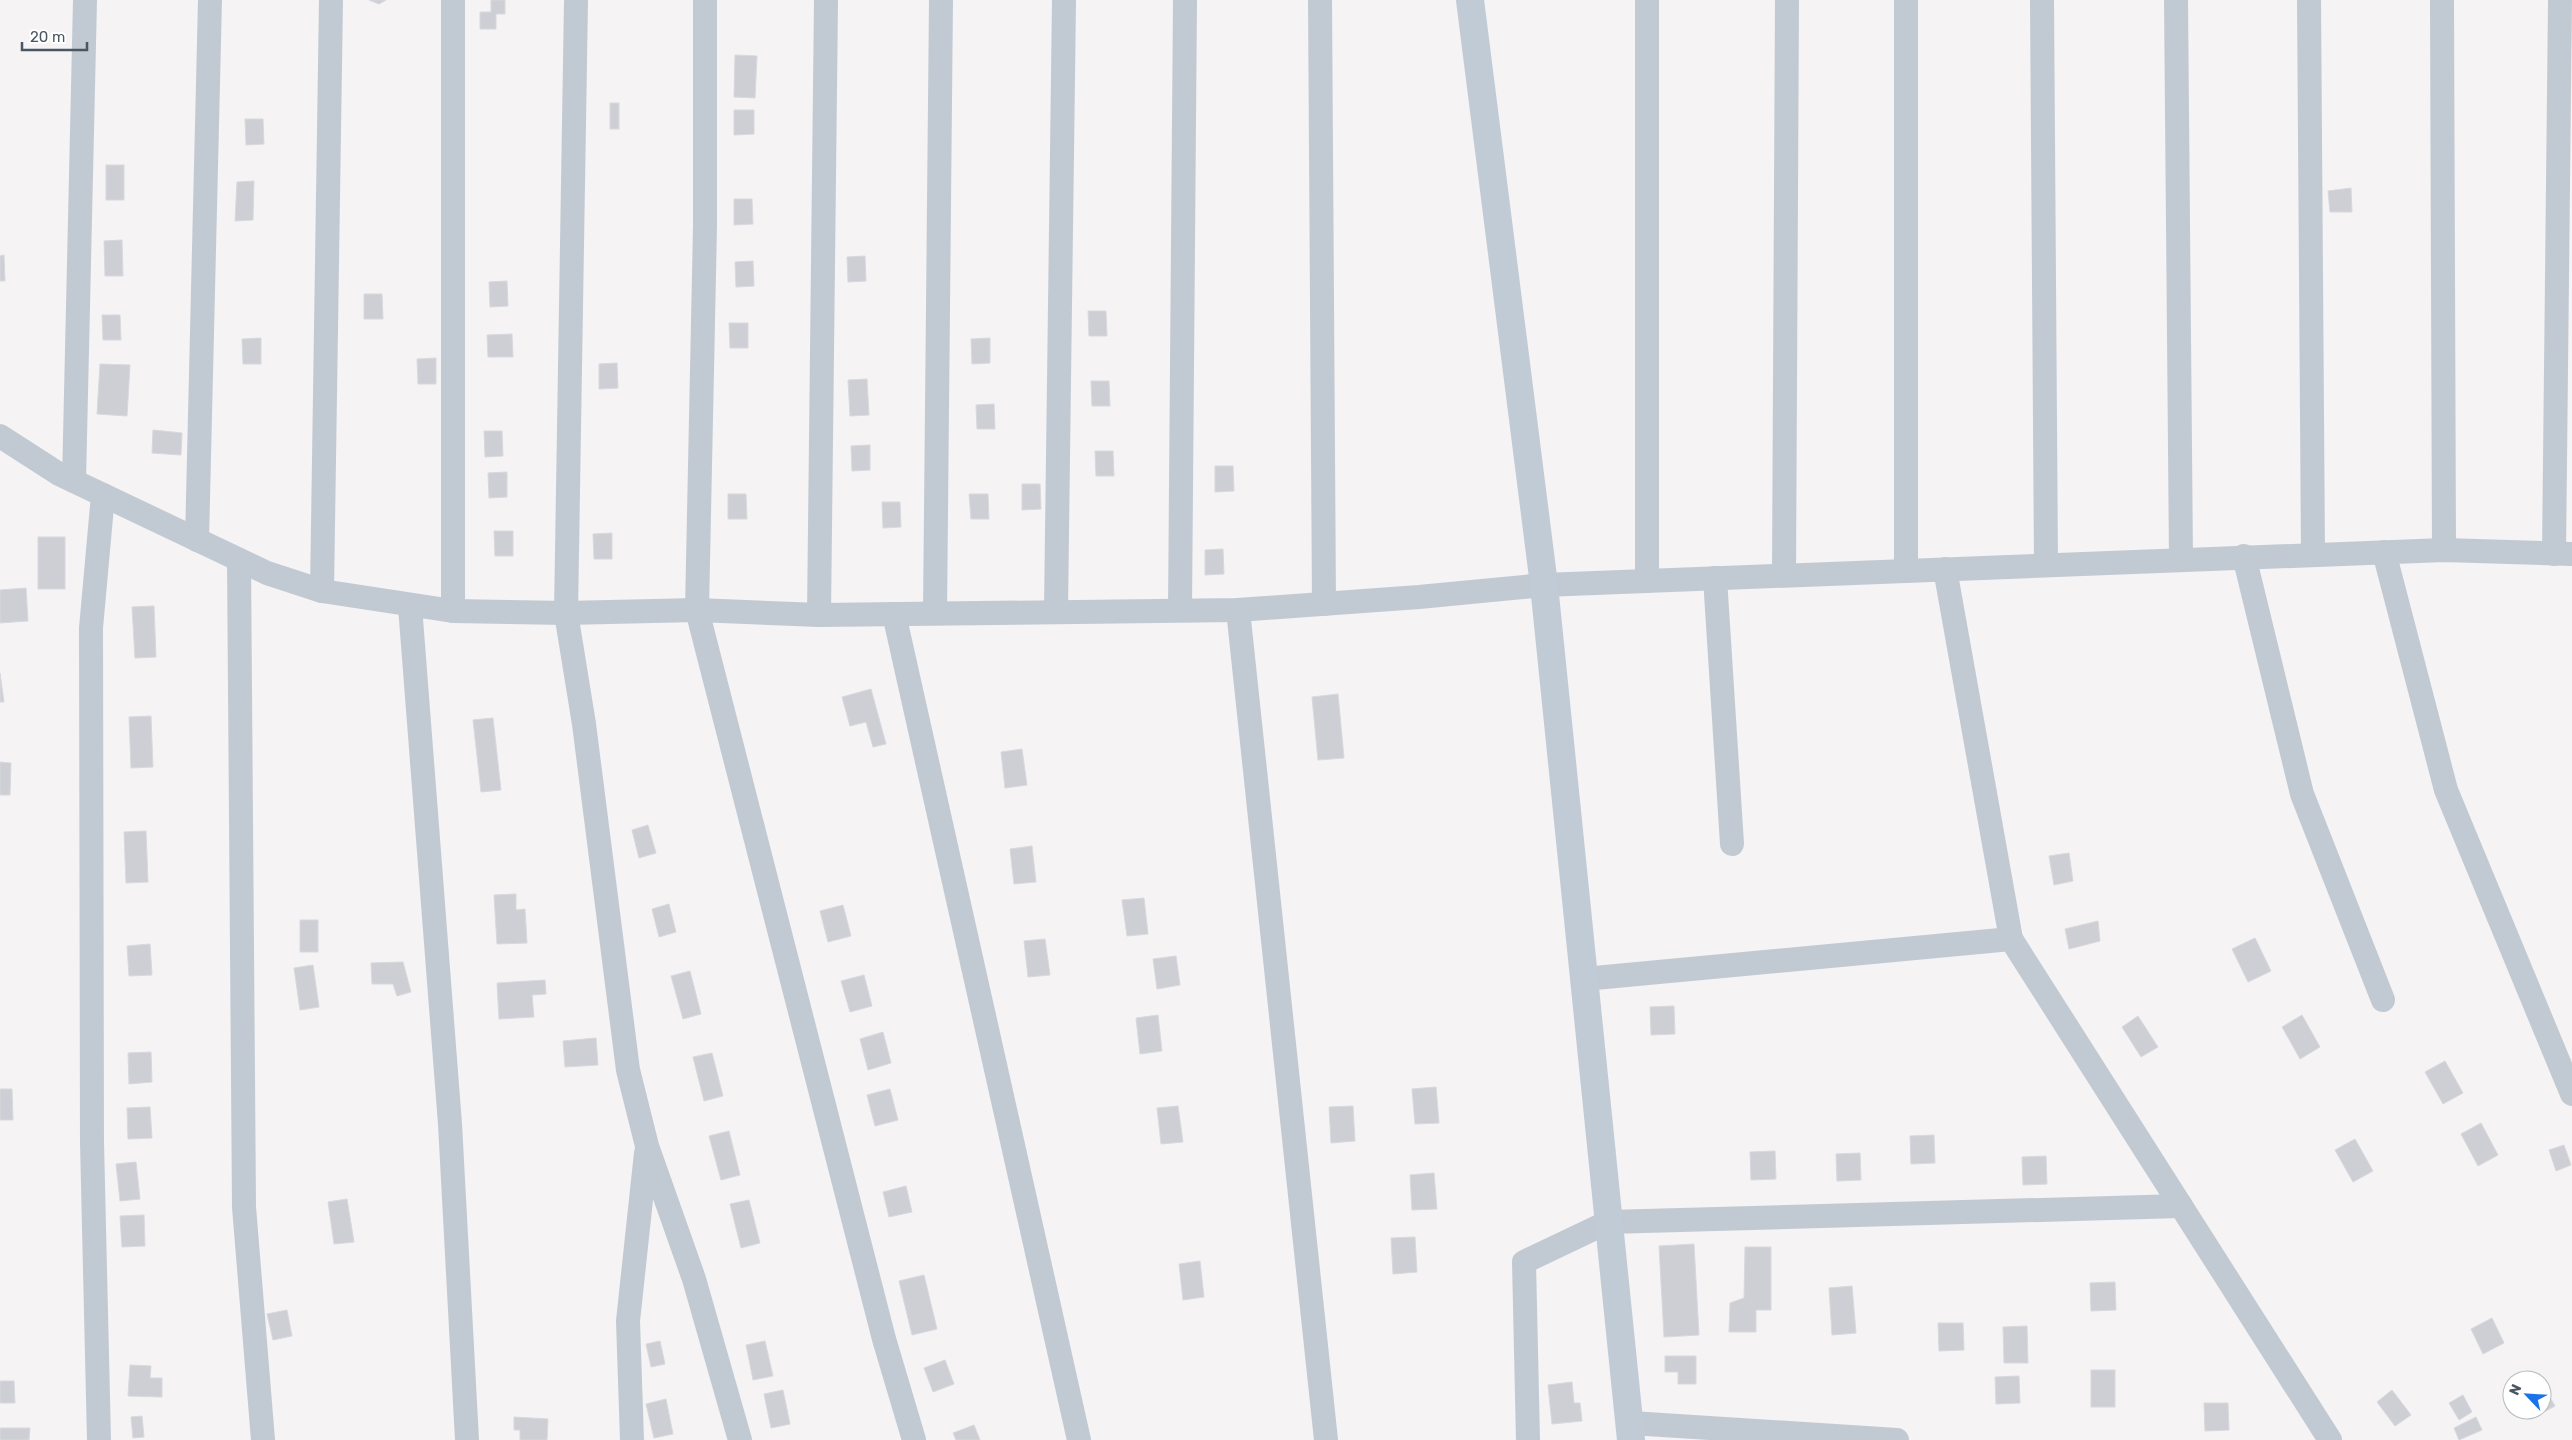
<svg xmlns="http://www.w3.org/2000/svg" width="2572" height="1440" font-family="Rubik,sans-serif">
	<rect width="100%" height="100%" fill="#f5f3f3"/>
	<g fill="#cdcfd5" stroke="#d7d9de">
		<path d="M369,0h17l-7,4z"/>
		<path d="M491,0h14v14h-9v15h-16v-17h11z"/>
		<path d="M735,55l22,1 -2,42 -21,-1z"/>
		<rect x="610" y="103" width="9" height="26"/>
		<path d="M734,110h20v24l-20,1z"/>
		<path d="M245,119h18l1,25 -18,1z"/>
		<rect x="106" y="165" width="18" height="35"/>
		<path d="M254,181l-1,39 -18,1 2,-39z"/>
		<path d="M2351,188l1,24h-22l-2,-21z"/>
		<path d="M734,199h18l1,25 -19,1z"/>
		<path d="M122,240l1,36h-18l-1,-35z"/>
		<path d="M4,255l1,26h-5v-25z"/>
		<path d="M865,256l1,25 -18,1 -1,-25z"/>
		<path d="M753,261l1,25 -18,1 -1,-25z"/>
		<path d="M507,281l1,25 -18,1 -1,-25z"/>
		<path d="M364,294h18l1,25h-19z"/>
		<path d="M1088,311h18l1,25h-18z"/>
		<path d="M102,315h18l1,25h-18z"/>
		<path d="M729,323h19v25h-18z"/>
		<path d="M512,334l1,23h-25l-1,-22z"/>
		<path d="M261,338v26h-18l-1,-25z"/>
		<path d="M990,338v25l-18,1 -1,-25z"/>
		<path d="M436,358v26h-18l-1,-25z"/>
		<path d="M617,363l1,25 -19,1v-25z"/>
		<path d="M100,364l30,1 -3,51 -30,-2z"/>
		<path d="M867,379l2,36 -19,1 -2,-36z"/>
		<path d="M1091,381h18l1,25h-18z"/>
		<path d="M994,404l1,25h-18l-1,-24z"/>
		<path d="M153,430l29,3 -1,22 -29,-2z"/>
		<path d="M484,431h18l1,25 -18,1z"/>
		<path d="M870,445v25l-18,1 -1,-25z"/>
		<path d="M1095,451h18l1,25h-18z"/>
		<path d="M1215,466h18l1,25 -19,1z"/>
		<path d="M507,472v25l-18,1 -1,-25z"/>
		<path d="M1022,484h18l1,25 -19,1z"/>
		<path d="M728,494h18l1,25h-19z"/>
		<path d="M969,494h19l1,25h-18z"/>
		<path d="M882,502h18l1,25 -18,1z"/>
		<path d="M494,531h19v25h-18z"/>
		<path d="M612,533v26h-18l-1,-25z"/>
		<rect x="38" y="537" width="27" height="52"/>
		<path d="M1223,549l1,25 -19,1v-25z"/>
		<path d="M26,588l2,33 -28,2v-33z"/>
		<path d="M154,606l2,51 -21,1 -3,-51z"/>
		<path d="M0,673l4,29h-4z"/>
		<path d="M871,689l15,55 -13,3 -7,-25 -16,4 -8,-29z"/>
		<path d="M1338,694l6,64 -26,2 -6,-63z"/>
		<path d="M151,716l2,51 -22,1 -2,-51z"/>
		<path d="M493,718l8,72 -20,2 -8,-72z"/>
		<path d="M1022,749l5,36 -22,3 -4,-36z"/>
		<path d="M0,762l11,1 -1,32h-10z"/>
		<path d="M648,825l8,28 -17,5 -7,-28z"/>
		<path d="M146,831l2,51 -22,1 -2,-51z"/>
		<path d="M1032,846l4,36 -22,2 -4,-35z"/>
		<path d="M2069,853l4,28 -19,4 -5,-29z"/>
		<path d="M516,894v16l9,-1 2,34 -30,1 -3,-49z"/>
		<path d="M1144,898l4,36 -21,2 -5,-36z"/>
		<path d="M669,904l7,28 -17,5 -7,-28z"/>
		<path d="M843,905l8,31 -23,6 -8,-31z"/>
		<rect x="300" y="920" width="18" height="32"/>
		<path d="M2098,921l2,20 -31,8 -4,-20z"/>
		<path d="M2255,938l16,33 -23,11 -16,-33z"/>
		<path d="M1045,939l5,36 -22,2 -4,-36z"/>
		<path d="M150,944l2,31 -23,1 -2,-30z"/>
		<path d="M1176,956l4,29 -23,4 -4,-30z"/>
		<path d="M403,962l8,30 -14,4 -4,-12h-21l-1,-21z"/>
		<path d="M313,965l6,42 -19,3 -6,-42z"/>
		<path d="M690,971l11,43 -18,5 -12,-43z"/>
		<path d="M864,975l8,31 -22,6 -9,-31z"/>
		<path d="M545,980l1,14 -14,1 2,22 -35,2 -2,-36z"/>
		<path d="M1674,1006l1,28 -24,1 -1,-28z"/>
		<path d="M1158,1015l4,36 -22,3 -4,-36z"/>
		<path d="M2302,1015l18,32 -20,12 -18,-32z"/>
		<path d="M2138,1016l20,31 -17,10 -19,-30z"/>
		<path d="M883,1032l8,31 -23,7 -8,-31z"/>
		<path d="M596,1038l2,27 -33,2 -2,-26z"/>
		<path d="M151,1052l1,30 -23,2 -1,-31z"/>
		<path d="M712,1053l11,43 -19,5 -11,-44z"/>
		<path d="M2445,1061l18,32 -20,11 -18,-32z"/>
		<path d="M1436,1087l3,36 -24,1 -3,-35z"/>
		<path d="M0,1089h12l1,31h-13z"/>
		<path d="M890,1089l8,31 -23,6 -8,-31z"/>
		<path d="M1178,1106l5,36 -22,2 -4,-36z"/>
		<path d="M1353,1106l2,35 -24,2 -2,-36z"/>
		<path d="M150,1107l2,31 -24,1 -1,-31z"/>
		<path d="M2481,1123l17,32 -20,11 -17,-32z"/>
		<path d="M729,1131l11,44 -19,5 -12,-44z"/>
		<path d="M1934,1135l1,28 -24,1 -1,-28z"/>
		<path d="M2355,1139l18,32 -20,11 -18,-32z"/>
		<path d="M2564,1145l7,20 -15,6 -7,-21z"/>
		<path d="M1775,1151l1,28 -25,1 -1,-28z"/>
		<path d="M1860,1153l1,27 -24,1 -1,-27z"/>
		<path d="M2046,1156l1,28 -24,1 -1,-28z"/>
		<path d="M136,1162l4,37 -20,2 -4,-37z"/>
		<path d="M1434,1173l3,36 -25,1 -2,-35z"/>
		<path d="M906,1186l6,26 -23,5 -6,-25z"/>
		<path d="M347,1199l7,43 -20,2 -6,-42z"/>
		<path d="M749,1200l11,43 -19,5 -11,-44z"/>
		<path d="M144,1215l1,31 -23,1 -2,-31z"/>
		<path d="M1415,1237l2,35 -24,2 -2,-36z"/>
		<path d="M1694,1244l5,91 -35,2 -5,-91z"/>
		<path d="M1745,1247h26v63h-15v22h-27l1,-29 14,-5z"/>
		<path d="M1200,1261l4,36 -21,3 -4,-36z"/>
		<path d="M924,1275l13,54 -25,6 -13,-54z"/>
		<path d="M2115,1282l1,28 -25,1 -1,-28z"/>
		<path d="M1852,1286l4,47 -24,2 -3,-47z"/>
		<path d="M287,1310l5,26 -19,4 -6,-26z"/>
		<path d="M2492,1318l12,25 -21,11 -12,-25z"/>
		<path d="M1938,1323h25l1,27 -25,1z"/>
		<path d="M2027,1326l1,37h-24l-1,-36z"/>
		<path d="M660,1341l5,23 -14,3 -5,-23z"/>
		<path d="M765,1341l8,35 -20,4 -7,-35z"/>
		<path d="M1665,1356h31v28h-18v-12h-13z"/>
		<path d="M945,1360l9,24 -21,8 -9,-24z"/>
		<path d="M130,1365l21,1 -1,12h12v19l-34,-1z"/>
		<rect x="2091" y="1370" width="24" height="37"/>
		<path d="M2019,1376l1,27 -24,1 -1,-27z"/>
		<path d="M0,1381h14l1,22h-15z"/>
		<path d="M1572,1382l2,21h6l2,18 -30,3 -4,-39z"/>
		<path d="M783,1390l7,34 -19,4 -7,-34z"/>
		<path d="M2392,1390l19,25 -16,11 -18,-24z"/>
		<path d="M2548,1394l7,12 -11,6 -2,-14z"/>
		<path d="M2463,1395l9,17 -13,8 -10,-17z"/>
		<path d="M666,1399l7,35 -19,4 -8,-34z"/>
		<path d="M2204,1403h24l1,27 -24,1z"/>
		<path d="M142,1416l2,21 -11,1 -2,-21z"/>
		<path d="M514,1417l34,2 -1,21h-27v-10h-6z"/>
		<path d="M2476,1417l6,13 -23,10 -5,-12z"/>
		<path d="M974,1425l6,15h-24l-3,-7z"/>
		<path d="M0,1428h30l-1,12h-29z"/>
	</g>
	<g fill="none" stroke-linecap="round" stroke-linejoin="round">
		<g stroke="#c1cad2" stroke-width="24">
			<path d="M453,0v611"/>
			<path d="M576,0l-10,613 18,111 44,346 19,76 47,133 46,161"/>
			<path d="M705,0v226l-8,384 187,729 30,101"/>
			<path d="M1320,0l4,604"/>
			<path d="M1906,0v571"/>
			<path d="M2042,0l4,565"/>
			<path d="M2176,0l5,560"/>
			<path d="M2309,0l4,555"/>
			<path d="M2442,0l2,550"/>
			<path d="M0,436l59,38 208,99 55,18 131,20 113,2 131,-3 122,5 419,-5 181,-13 125,-12 900,-35 128,4"/>
			<path d="M74,481l11,-481"/>
			<path d="M197,540l13,-540"/>
			<path d="M2384,552l62,238 126,304"/>
			<path d="M2554,554l6,-554"/>
			<path d="M2244,556l58,238 81,206"/>
			<path d="M239,560l5,647 19,233"/>
			<path d="M1945,569l66,370 319,501"/>
			<path d="M1784,575l3,-575"/>
			<path d="M1715,578l17,266"/>
			<path d="M1647,581v-581"/>
			<path d="M322,591l9,-591"/>
			<path d="M410,606l40,518 17,316"/>
			<path d="M1180,609l5,-609"/>
			<path d="M1056,610l8,-610"/>
			<path d="M1238,610l88,830"/>
			<path d="M935,613l6,-613"/>
			<path d="M894,614l185,826"/>
			<path d="M819,615l7,-615"/>
			<path d="M1584,979l427,-40"/>
			<path d="M1631,1423l266,17"/>
			<path d="M99,1440l-7,-298 -1,-514 12,-133"/>
			<path d="M632,1440l-4,-119 18,-168"/>
			<path d="M1528,1440l-4,-178 84,-40 573,-16"/>
		</g>
		<path stroke="#c1cbd6" stroke-width="28" d="M1470,0l74,585 87,855"/>
	</g>
	<g transform="translate(2527 1395) rotate(295)"><circle r="24" fill="#ffffff" stroke="#b7bbc0"/>
	<path d="M0-4L9 19L0 12L-9 19Z" fill="#1a73e8"/>
	<text y="-8" font-size="14" font-weight="bold" text-anchor="middle" fill="#4a5661">N</text>
	</g>
	<path d="M22 42v8h65v-8" fill="none" stroke="#4a5661" stroke-width="2.5"/>
	<text x="30" y="42" font-size="15" fill="#4a5661" stroke="#ffffff" stroke-width="4" paint-order="stroke">20 m</text>
</svg>
